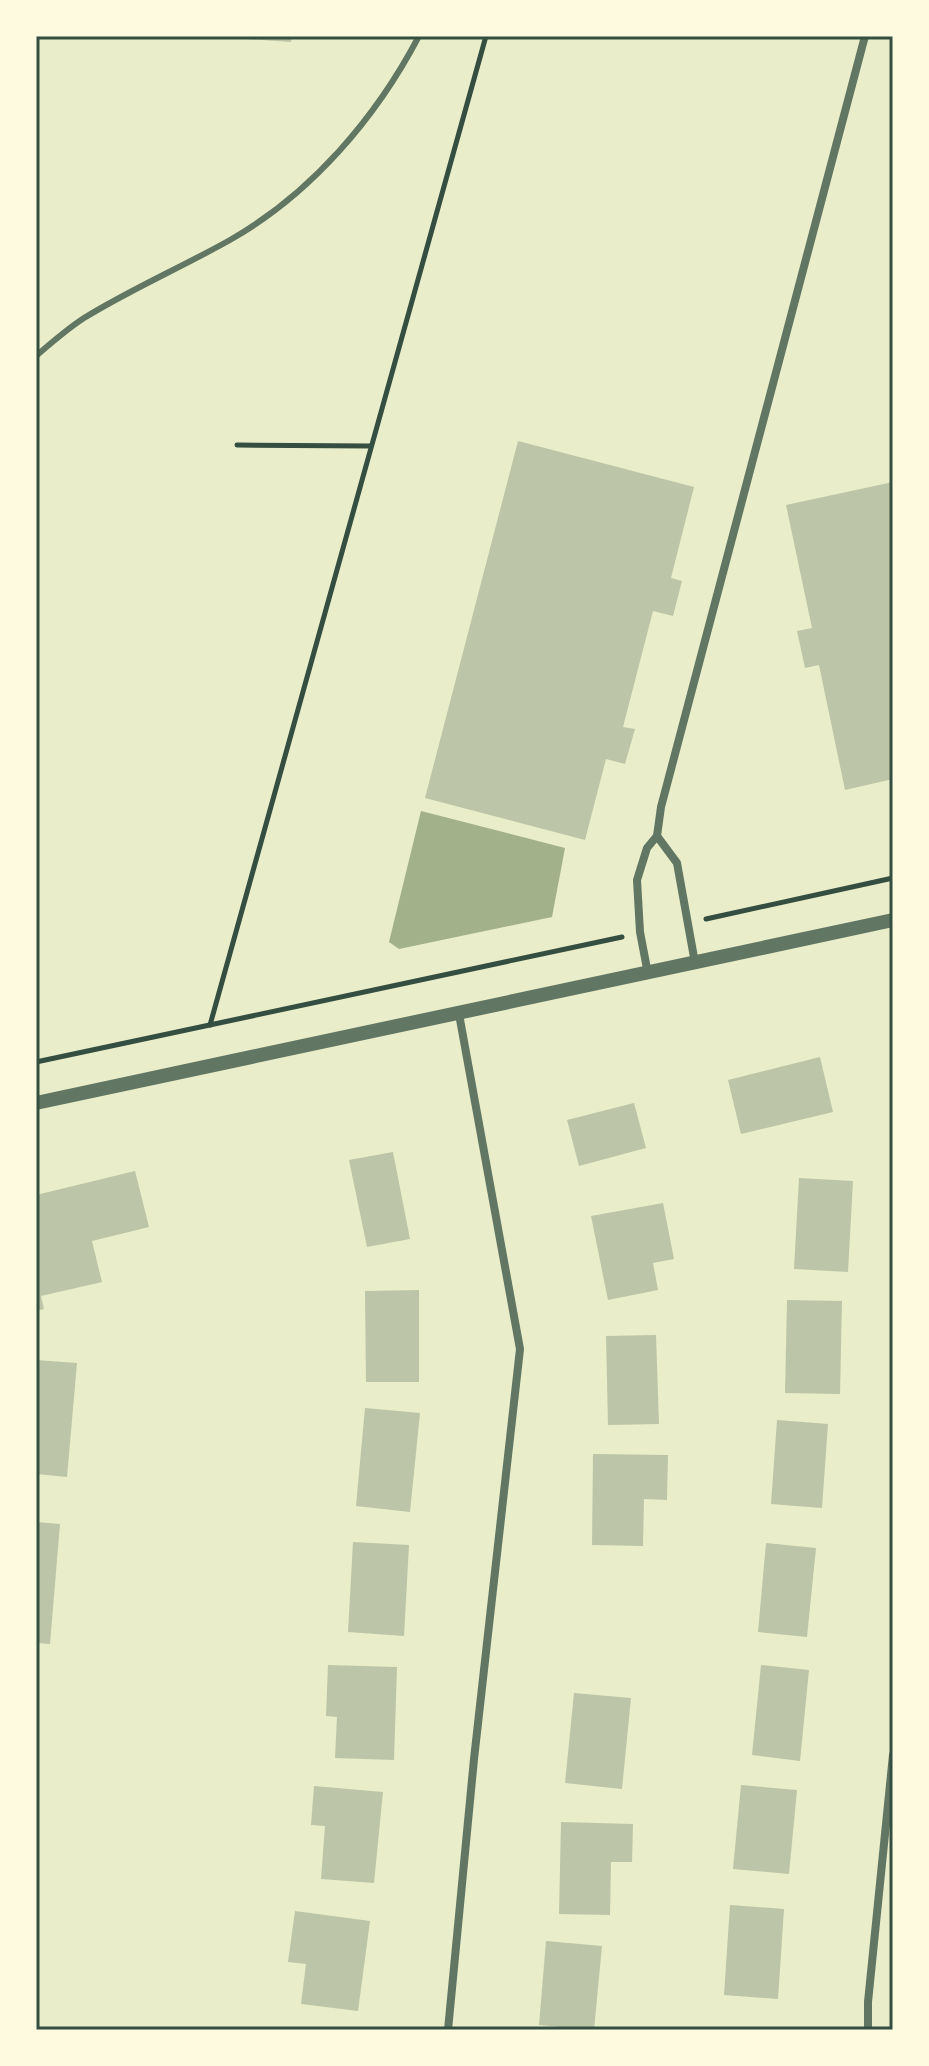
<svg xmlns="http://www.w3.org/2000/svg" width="929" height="2066" font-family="'Times New Roman',serif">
	<rect width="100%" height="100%" fill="#e9edc9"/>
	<path fill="#a3b18a" d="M421,811l144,37 -13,69 -153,32 -10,-7z"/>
	<g fill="#bcc5a7">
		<path d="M231,36h61l-1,6 -60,-4z"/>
		<path d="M518,441l176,46 -23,91 11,3 -9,35 -20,-5 -30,116 12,2 -10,35 -19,-5 -21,81 -160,-42z"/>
		<path d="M893,482v297l-48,11 -26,-125 -14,3 -8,-37 15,-3 -26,-123z"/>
		<path d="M820,1057l13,55 -92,22 -13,-54z"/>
		<path d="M634,1103l12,45 -67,18 -12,-46z"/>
		<path d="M393,1152l17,87 -43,8 -18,-87z"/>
		<path d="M135,1171l14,56 -57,14 10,41 -61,14 3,13 -8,2v-116z"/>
		<path d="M799,1178l54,3 -5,91 -54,-3z"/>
		<path d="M663,1203l11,56 -21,4 5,27 -50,10 -17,-84z"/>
		<path d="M419,1290v92h-53l-1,-91z"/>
		<path d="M787,1300l55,1 -2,93 -55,-1z"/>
		<path d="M656,1335l3,89 -51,1 -2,-89z"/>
		<path d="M36,1360l41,3 -10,114 -31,-3z"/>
		<path d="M365,1408l55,5 -10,99 -54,-6z"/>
		<path d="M777,1420l51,4 -6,84 -51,-4z"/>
		<path d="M593,1454l75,1 -1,45 -23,-1 -1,47 -51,-1z"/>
		<path d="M36,1522l24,2 -10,120 -14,-1z"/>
		<path d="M353,1542l56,3 -5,91 -56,-4z"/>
		<path d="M766,1543l50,5 -9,89 -49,-5z"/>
		<path d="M328,1665l69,2 -3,93 -59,-2 2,-41 -11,-1z"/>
		<path d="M761,1665l48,5 -9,91 -48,-6z"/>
		<path d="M574,1693l57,5 -9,91 -57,-6z"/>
		<path d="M741,1785l56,5 -8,84 -56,-5z"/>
		<path d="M314,1786l69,6 -9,91 -53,-4 4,-53 -14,-1z"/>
		<path d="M561,1822l72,2 -1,38h-21l-1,53 -51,-1z"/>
		<path d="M730,1905l54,4 -6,90 -54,-4z"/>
		<path d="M295,1911l75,10 -12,90 -57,-7 5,-40 -18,-2z"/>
		<path d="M546,1941l56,5 -8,84 -55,-5z"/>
	</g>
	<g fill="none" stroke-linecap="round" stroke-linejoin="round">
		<g stroke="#344e41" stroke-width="5">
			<path d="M237,445l133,1"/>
			<path d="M706,919l187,-41"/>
			<path d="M210,1025l276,-989"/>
			<path d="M36,1062l586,-125"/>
		</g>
		<path stroke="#617663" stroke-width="6" d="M36,356c15,-13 31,-27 48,-38 47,-29 98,-51 146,-78 81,-46 146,-122 189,-204"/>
		<g stroke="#617663" stroke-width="8">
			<path d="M657,836l20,27 18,100"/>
			<path d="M648,974l-8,-42 -3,-52 10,-32 10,-12 4,-29 204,-771"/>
			<path d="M448,2030l26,-271 46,-410 -61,-335"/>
			<path d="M868,2030v-28l25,-247"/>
		</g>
		<path stroke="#617663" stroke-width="14" d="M36,1103l857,-183"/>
	</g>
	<rect width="929" height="2066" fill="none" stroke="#fefae0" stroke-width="76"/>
	<rect x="38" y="38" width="853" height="1990" fill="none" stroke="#344e41" stroke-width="3"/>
</svg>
